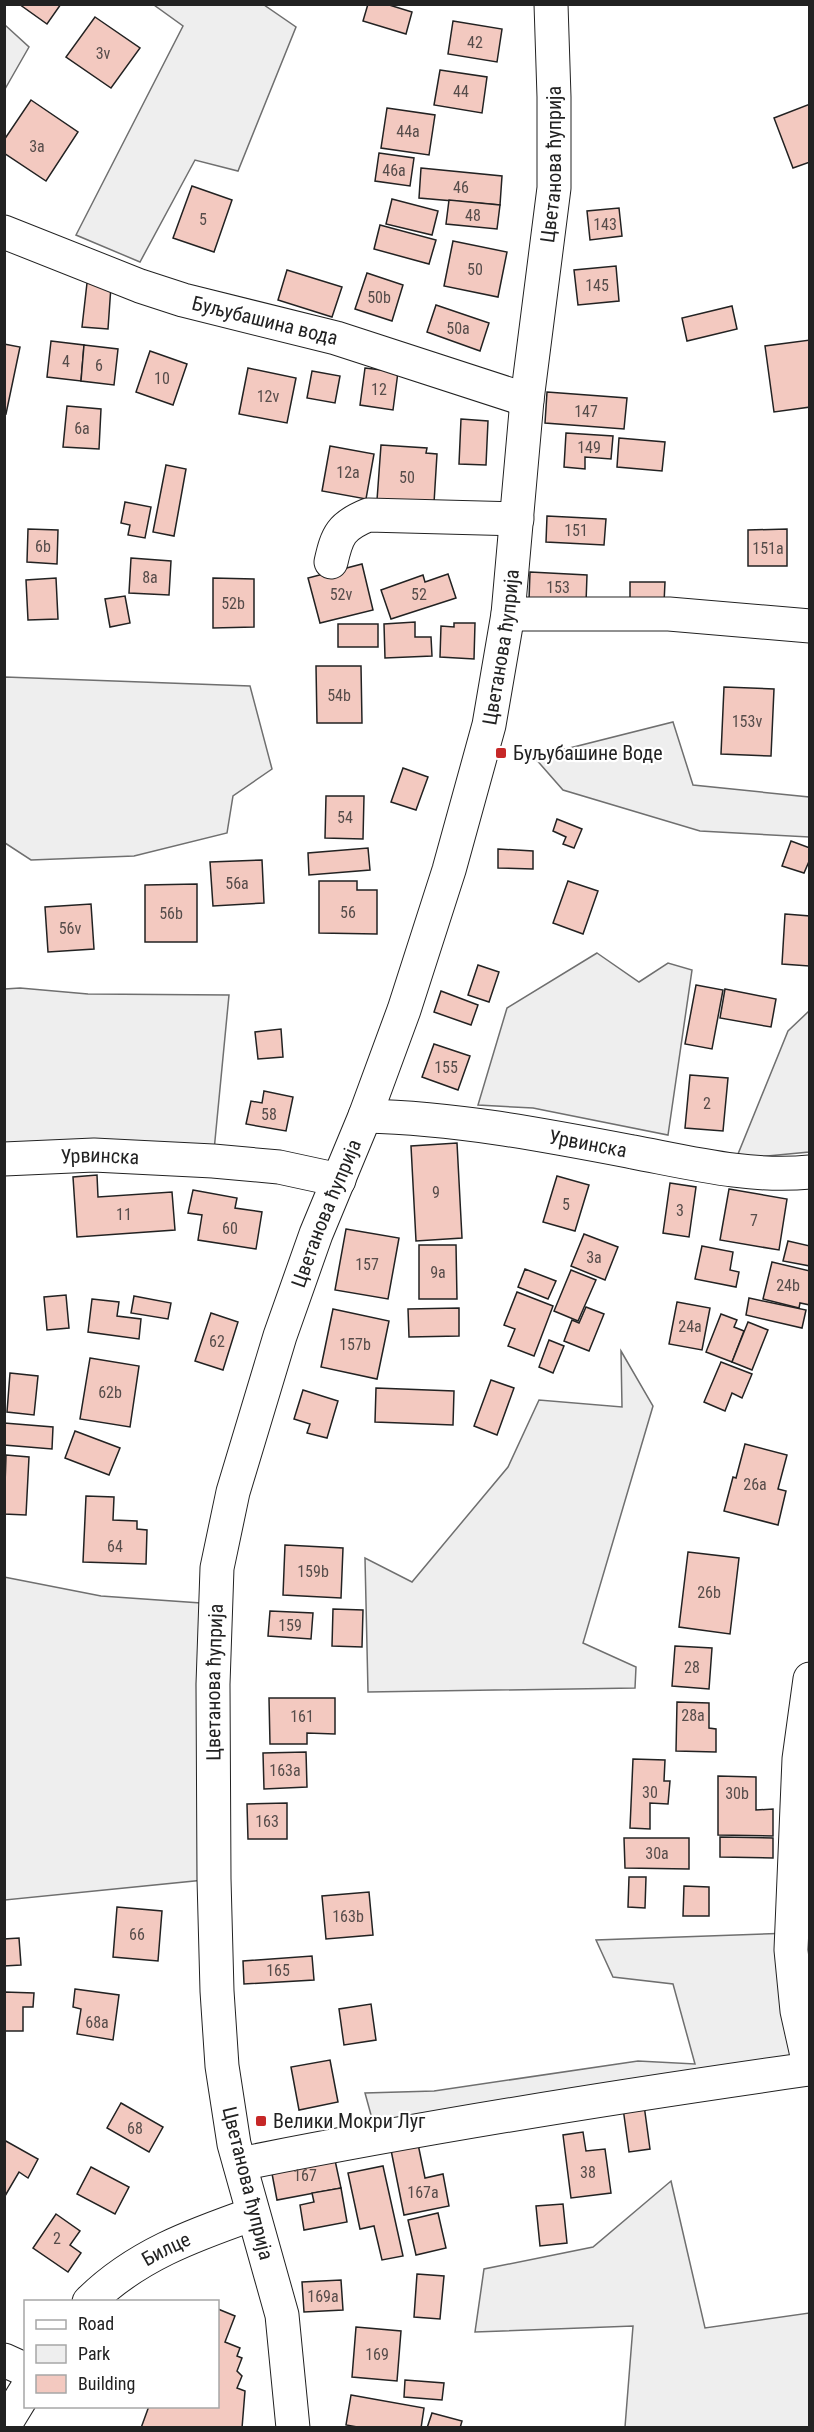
<svg xmlns="http://www.w3.org/2000/svg" width="814" height="2432" font-family="'Roboto Condensed',sans-serif">
	<rect width="100%" height="100%" fill="#fff"/>
	<g fill="#eee" stroke="#6f6f6f" stroke-width="1.5">
		<path d="M154,5h110l32,22 -58,144 -43,-11 -55,102 -64,-27 107,-209z"/>
		<path d="M5,25l24,22 -24,42z"/>
		<path d="M5,677l245,9 22,83 -39,27 -6,37 -93,23 -103,4 -26,-17z"/>
		<path d="M673,722l20,63 116,12v40l-109,-6 -137,-41 -29,-33z"/>
		<path d="M597,953l42,29 29,-19 24,7 -24,165 -135,-27 -55,-3 29,-97z"/>
		<path d="M20,988l68,6 141,1 -16,166 -208,-2v-170z"/>
		<path d="M809,1011v141l-73,7 52,-128z"/>
		<path d="M621,1351l32,55 -70,237 53,24 -1,21 -267,4 -3,-134 47,24 96,-115 31,-67 83,7z"/>
		<path d="M4,1577l97,19 114,8 -1,275 -209,21z"/>
		<path d="M809,1695v257l-16,-1 16,118 -435,57 -9,-33 69,-2 204,-30 57,3 -22,-80 -60,-7 -17,-37 196,-7z"/>
		<path d="M671,2181l34,147 104,-15v114h-184l8,-101 -158,6 9,-63 109,-22z"/>
	</g>
	<g fill="#f3c9c0" stroke="#222" stroke-width="1.5">
		<path d="M19,4h42l-14,20z"/>
		<path d="M368,4h18l26,8 -6,22 -43,-13z"/>
		<path d="M95,17l45,31 -29,40 -45,-31z"/>
		<path d="M453,21l49,8 -5,33 -49,-8z"/>
		<path d="M440,70l47,7 -5,36 -48,-8z"/>
		<path d="M31,100l47,32 -32,49 -42,-28v-13z"/>
		<path d="M810,104v58l-17,6 -19,-50z"/>
		<path d="M387,108l48,7 -6,40 -48,-7z"/>
		<path d="M379,153l35,5 -4,28 -35,-5z"/>
		<path d="M421,168l81,8 -2,29 -81,-7z"/>
		<path d="M192,186l40,14 -18,52 -41,-14z"/>
		<path d="M392,199l46,12 -6,24 -46,-11z"/>
		<path d="M449,200l51,5 -3,24 -51,-5z"/>
		<path d="M619,208l3,28 -32,4 -3,-29z"/>
		<path d="M380,225l56,15 -7,24 -55,-15z"/>
		<path d="M453,241l54,11 -9,45 -54,-11z"/>
		<path d="M616,266l3,35 -41,4 -4,-35z"/>
		<path d="M287,270l55,17 -10,30 -54,-17z"/>
		<path d="M367,273l36,12 -11,36 -37,-12z"/>
		<path d="M87,283l24,3 -3,43 -26,-2z"/>
		<path d="M436,305l53,18 -9,28 -53,-19z"/>
		<path d="M732,306l5,23 -50,12 -5,-23z"/>
		<path d="M810,340v67l-36,5 -9,-66z"/>
		<path d="M51,341l33,4 -3,36 -34,-4z"/>
		<path d="M4,344l16,3 -14,67 -2,-1z"/>
		<path d="M84,345l34,4 -4,36 -33,-4z"/>
		<path d="M150,351l37,13 -14,41 -37,-13z"/>
		<path d="M248,368l48,10 -9,45 -48,-9z"/>
		<path d="M365,368l33,4 -5,38 -33,-5z"/>
		<path d="M312,371l28,5 -5,27 -28,-5z"/>
		<path d="M547,392l80,6 -3,31 -79,-6z"/>
		<path d="M67,406l34,3 -2,40 -36,-2z"/>
		<path d="M461,419l27,2 -2,44 -27,-1z"/>
		<path d="M566,433l47,3 -2,23 -26,-2v12l-21,-2z"/>
		<path d="M619,438l46,4 -3,29 -45,-4z"/>
		<path d="M381,445l46,3 -1,5 11,1 -3,49 -57,-3z"/>
		<path d="M330,446l44,8 -8,45 -44,-8z"/>
		<path d="M166,465l20,4 -12,67 -21,-4z"/>
		<path d="M125,502l26,5 -6,31 -17,-3 2,-10 -9,-2z"/>
		<path d="M547,516l59,3 -2,26 -58,-3z"/>
		<path d="M28,529l30,1 -1,34 -30,-2z"/>
		<path d="M787,529v37h-39v-36z"/>
		<path d="M131,558l40,3 -2,34 -40,-2z"/>
		<path d="M362,564l11,46 -53,13 -12,-45z"/>
		<path d="M530,572l57,3 -1,28 -57,-3z"/>
		<path d="M448,574l8,24 -65,21 -10,-29 42,-15 2,7z"/>
		<path d="M56,578l2,41 -30,1 -2,-40z"/>
		<path d="M213,578l41,1v48l-41,1z"/>
		<path d="M630,582h35l-1,21 -34,-1z"/>
		<path d="M125,596l5,27 -20,4 -5,-28z"/>
		<path d="M415,622v15h16l1,19 -47,2 -1,-34z"/>
		<path d="M454,623h21l-1,36 -34,-2 1,-31 13,1z"/>
		<rect x="338" y="624" width="40" height="23"/>
		<path d="M316,666h45l1,57h-45z"/>
		<path d="M724,687l50,2 -3,67 -50,-2z"/>
		<path d="M403,768l25,9 -12,33 -25,-8z"/>
		<path d="M326,796h38l-1,43 -38,-1z"/>
		<path d="M557,819l25,10 -8,19 -11,-4 3,-7 -13,-6z"/>
		<path d="M791,841l19,7v11l-6,14 -22,-7z"/>
		<path d="M368,848l2,22 -61,5 -1,-22z"/>
		<path d="M498,849l35,2v18l-35,-1z"/>
		<path d="M262,860l2,43 -51,3 -3,-44z"/>
		<path d="M319,881h38v9h20v44l-58,-1z"/>
		<path d="M568,881l30,10 -15,43 -30,-11z"/>
		<path d="M197,884v58h-52v-57z"/>
		<path d="M91,904l3,45 -46,3 -3,-45z"/>
		<path d="M785,914l25,2 -1,50 -27,-2z"/>
		<path d="M478,965l21,7 -10,30 -21,-7z"/>
		<path d="M696,985l27,5 -11,59 -27,-5z"/>
		<path d="M725,989l51,10 -5,28 -51,-9z"/>
		<path d="M441,991l37,14 -7,20 -37,-13z"/>
		<path d="M281,1029l2,28 -25,2 -3,-27z"/>
		<path d="M434,1044l36,12 -12,34 -36,-13z"/>
		<path d="M690,1075l38,3 -5,53 -38,-3z"/>
		<path d="M264,1091l29,6 -7,34 -40,-7 5,-23 11,2z"/>
		<path d="M457,1143l5,95 -46,3 -5,-95z"/>
		<path d="M97,1175l1,22 74,-5 3,38 -98,7 -4,-60z"/>
		<path d="M557,1176l32,9 -14,46 -32,-9z"/>
		<path d="M670,1183l26,4 -7,50 -26,-4z"/>
		<path d="M729,1189l58,10 -8,51 -59,-10z"/>
		<path d="M193,1190l44,8 -2,10 27,4 -6,37 -58,-9 4,-25 -14,-2z"/>
		<path d="M346,1229l53,9 -11,61 -53,-9z"/>
		<path d="M584,1234l34,13 -13,33 -34,-14z"/>
		<path d="M788,1241l22,5v20l-27,-5z"/>
		<path d="M419,1245h37l1,54h-38z"/>
		<path d="M702,1246l31,6 -3,18 9,2 -3,15 -41,-8z"/>
		<path d="M772,1262l38,9v34l-10,-2 -1,5 -36,-9z"/>
		<path d="M525,1269l31,12 -8,18 -30,-12z"/>
		<path d="M571,1270l25,10 -18,41 -24,-10z"/>
		<path d="M517,1292l36,14 -19,50 -26,-10 7,-17 -11,-4z"/>
		<path d="M66,1295l3,33 -22,2 -3,-33z"/>
		<path d="M134,1296l37,7 -3,16 -37,-6z"/>
		<path d="M749,1298l57,12 -4,18 -56,-13z"/>
		<path d="M92,1299l27,3 -2,14 24,3 -2,20 -51,-7z"/>
		<path d="M677,1302l33,6 -8,42 -33,-6z"/>
		<path d="M586,1307l18,7 -15,37 -25,-10 8,-21 7,3z"/>
		<path d="M459,1308v28l-50,1 -1,-28z"/>
		<path d="M333,1309l56,12 -12,58 -56,-12z"/>
		<path d="M211,1313l27,9 -15,48 -28,-9z"/>
		<path d="M721,1314l16,6 -3,7 10,4 -12,31 -26,-10z"/>
		<path d="M748,1322l20,8 -16,40 -20,-8z"/>
		<path d="M549,1340l15,6 -11,27 -14,-6z"/>
		<path d="M90,1358l49,8 -9,61 -50,-8z"/>
		<path d="M721,1362l31,12 -10,24 -10,-5 -7,18 -21,-9z"/>
		<path d="M10,1373l28,3 -4,39 -27,-3z"/>
		<path d="M491,1380l23,8 -17,47 -23,-9z"/>
		<path d="M376,1388l78,3 -1,34 -78,-3z"/>
		<path d="M303,1390l35,11 -11,37 -20,-5 3,-9 -16,-5z"/>
		<path d="M4,1423l49,4 -1,22 -48,-4z"/>
		<path d="M75,1431l45,17 -11,27 -44,-17z"/>
		<path d="M745,1444l42,11 -9,34 8,2 -8,34 -54,-14 9,-34 3,1z"/>
		<path d="M6,1455l23,2 -3,58 -22,-1z"/>
		<path d="M86,1496l28,1 -1,23 24,1v8l10,1 -1,34 -63,-2z"/>
		<path d="M285,1545l58,3 -2,50 -58,-3z"/>
		<path d="M688,1552l51,6 -9,76 -51,-7z"/>
		<path d="M333,1609l30,1 -1,37 -30,-1z"/>
		<path d="M270,1611l43,2 -2,26 -43,-3z"/>
		<path d="M675,1646l37,2 -3,41 -37,-3z"/>
		<path d="M269,1698h66v36l-28,-1v11h-37z"/>
		<path d="M677,1702l32,1v25l7,1v23l-40,-1z"/>
		<path d="M306,1752l1,35 -43,2 -1,-36z"/>
		<path d="M633,1759l32,1 -1,21h6l-2,23 -18,-1v26l-20,-1z"/>
		<path d="M718,1776l38,1v33l17,-1v27l-55,-1z"/>
		<path d="M287,1803v36h-39l-1,-35z"/>
		<path d="M720,1837l53,1v20l-53,-1z"/>
		<path d="M624,1838h65v31l-64,-1z"/>
		<path d="M629,1877h17l-1,31 -17,-1z"/>
		<path d="M684,1886l25,1v29h-26z"/>
		<path d="M369,1892l4,43 -47,4 -4,-43z"/>
		<path d="M117,1907l45,4 -4,50 -45,-4z"/>
		<path d="M19,1938l2,27 -17,1v-27z"/>
		<path d="M312,1956l2,24 -70,4 -1,-23z"/>
		<path d="M75,1989l44,6 -6,45 -36,-6 4,-25 -8,-2z"/>
		<path d="M4,1992l30,1 -1,14h-10v24h-19z"/>
		<path d="M371,2004l5,36 -32,5 -5,-36z"/>
		<path d="M330,2060l8,42 -39,8 -8,-43z"/>
		<path d="M121,2103l42,24 -14,25 -42,-24z"/>
		<path d="M644,2105l6,44 -21,3 -6,-44z"/>
		<path d="M583,2132l3,19 19,-2 6,44 -40,5 -8,-63z"/>
		<path d="M4,2140l34,19 -10,19 -9,-6 -14,24z"/>
		<path d="M418,2144l7,34 18,-4 6,32 -45,9 -13,-65z"/>
		<path d="M333,2151l8,37 -64,12 -7,-37z"/>
		<path d="M383,2166l20,90 -21,4 -8,-34 -14,3 -12,-56z"/>
		<path d="M91,2167l38,20 -14,27 -38,-20z"/>
		<path d="M341,2188l6,34 -43,8 -4,-25 14,-3 -2,-9z"/>
		<path d="M563,2204l4,39 -27,3 -4,-40z"/>
		<path d="M438,2213l8,35 -30,7 -8,-35z"/>
		<path d="M56,2214l24,17 -10,14 11,8 -13,19 -35,-24z"/>
		<path d="M417,2274l27,2 -4,43 -26,-2z"/>
		<path d="M341,2280l2,30 -39,2 -2,-30z"/>
		<path d="M218,2309l17,7 -10,26 15,6 -3,8 5,2 -5,13 5,5 -5,12 8,3 -3,37h-101l8,-22h69z"/>
		<path d="M356,2327l45,4 -4,50 -45,-4z"/>
		<path d="M405,2380l39,3 -2,17 -38,-3z"/>
		<path d="M351,2395l73,13 -3,20h-58l-17,-3z"/>
		<path d="M432,2413l30,8 -2,7h-33z"/>
	</g>
	<g fill="none" stroke-linecap="round" stroke-linejoin="round">
		<defs>
			<g id="minor">
				<path id="s1" d="M4,232l136,54 43,14 153,38 191,62"/>
				<path d="M331,562c6,-27 10,-36 37,-47l149,4"/>
				<path d="M508,614h161l141,12"/>
				<path id="s2" d="M365,1116c91,2 179,19 268,36 58,11 117,26 177,20"/>
				<path id="s3" d="M4,1159l90,-4 119,6 66,6 60,13"/>
				<path d="M810,1679l-11,80 -8,191 6,61 13,58"/>
				<path d="M240,2164c189,-38 379,-68 569,-95"/>
				<path id="s4" d="M89,2302c46,-46 104,-67 164,-88"/>
				<path d="M4,2360l22,10"/>
				<path d="M4,2426l22,-36"/>
				<path id="s5" d="M293,2428l-11,-113 -48,-171 -12,-78 -5,-75 -3,-112 -1,-195 4,-116 16,-76 47,-156 36,-102 49,-118 39,-106 45,-140 40,-145 19,-111 19,-214 27,-212v-91l-3,-93"/>
			</g>
		</defs>
		<use href="#minor" stroke="#222" stroke-width="35"/>
		<use href="#minor" stroke="#fff" stroke-width="33"/>
	</g>
	<g fill="#c62828" stroke="#fff" stroke-width="2">
		<rect x="495" y="747" width="12" height="12" rx="3"/>
		<rect x="255" y="2115" width="12" height="12" rx="3"/>
	</g>
	<g text-anchor="middle" stroke-width="4.5" stroke-linejoin="round" paint-order="stroke">
		<g font-size="16" fill="#564c4a">
			<text x="475" y="48">42</text>
			<text x="103" y="59">3v</text>
			<text x="461" y="97">44</text>
			<text x="408" y="137">44a</text>
			<text x="37" y="152">3a</text>
			<text x="394" y="176">46a</text>
			<text x="461" y="193">46</text>
			<text x="473" y="221">48</text>
			<text x="203" y="225">5</text>
			<text x="605" y="230">143</text>
			<text x="475" y="275">50</text>
			<text x="597" y="291">145</text>
			<text x="379" y="303">50b</text>
			<text x="458" y="334">50a</text>
			<text x="66" y="367">4</text>
			<text x="99" y="371">6</text>
			<text x="162" y="384">10</text>
			<text x="379" y="395">12</text>
			<text x="268" y="402">12v</text>
			<text x="586" y="417">147</text>
			<text x="82" y="434">6a</text>
			<text x="589" y="453">149</text>
			<text x="348" y="478">12a</text>
			<text x="407" y="483">50</text>
			<text x="576" y="536">151</text>
			<text x="43" y="552">6b</text>
			<text x="768" y="554">151a</text>
			<text x="150" y="583">8a</text>
			<text x="558" y="593">153</text>
			<text x="341" y="600">52v</text>
			<text x="419" y="600">52</text>
			<text x="233" y="609">52b</text>
			<text x="339" y="701">54b</text>
			<text x="747" y="727">153v</text>
			<text x="345" y="823">54</text>
			<text x="237" y="889">56a</text>
			<text x="348" y="918">56</text>
			<text x="171" y="919">56b</text>
			<text x="70" y="934">56v</text>
			<text x="446" y="1073">155</text>
			<text x="707" y="1109">2</text>
			<text x="269" y="1120">58</text>
			<text x="436" y="1198">9</text>
			<text x="566" y="1210">5</text>
			<text x="680" y="1216">3</text>
			<text x="124" y="1220">11</text>
			<text x="754" y="1226">7</text>
			<text x="230" y="1234">60</text>
			<text x="594" y="1263">3a</text>
			<text x="367" y="1270">157</text>
			<text x="438" y="1278">9a</text>
			<text x="788" y="1291">24b</text>
			<text x="690" y="1332">24a</text>
			<text x="217" y="1347">62</text>
			<text x="355" y="1350">157b</text>
			<text x="110" y="1398">62b</text>
			<text x="755" y="1490">26a</text>
			<text x="115" y="1552">64</text>
			<text x="313" y="1577">159b</text>
			<text x="709" y="1598">26b</text>
			<text x="290" y="1631">159</text>
			<text x="692" y="1673">28</text>
			<text x="693" y="1721">28a</text>
			<text x="302" y="1722">161</text>
			<text x="285" y="1776">163a</text>
			<text x="650" y="1798">30</text>
			<text x="737" y="1799">30b</text>
			<text x="267" y="1827">163</text>
			<text x="657" y="1859">30a</text>
			<text x="348" y="1922">163b</text>
			<text x="137" y="1940">66</text>
			<text x="278" y="1976">165</text>
			<text x="97" y="2028">68a</text>
			<text x="135" y="2134">68</text>
			<text x="588" y="2178">38</text>
			<text x="305" y="2181">167</text>
			<text x="423" y="2198">167a</text>
			<text x="57" y="2244">2</text>
			<text x="323" y="2302">169a</text>
			<text x="377" y="2360">169</text>
		</g>
		<g font-size="20" fill="#222" stroke="#fff">
			<text dy="7" stroke="none"><textPath href="#s5" startOffset="2320">Цветанова ћуприја</textPath></text>
			<text dy="7" stroke="none"><textPath href="#s1" startOffset="276">Буљубашина вода</textPath></text>
			<text dy="7" stroke="none"><textPath href="#s5" startOffset="1834">Цветанова ћуприја</textPath></text>
			<text dy="7" stroke="none"><textPath href="#s2" startOffset="225">Урвинска</textPath></text>
			<text dy="7" stroke="none"><textPath href="#s3" startOffset="96">Урвинска</textPath></text>
			<text dy="7" stroke="none"><textPath href="#s5" startOffset="1240">Цветанова ћуприја</textPath></text>
			<text dy="7" stroke="none"><textPath href="#s5" startOffset="754">Цветанова ћуприја</textPath></text>
			<text transform="translate(248 2183) rotate(76)" y="7">Цветанова ћуприја</text>
			<text dy="7" stroke="none"><textPath href="#s4" startOffset="94">Билце</textPath></text>
		</g>
		<g font-size="20" fill="#222" stroke="#fff" text-anchor="start">
			<text x="513" y="760">Буљубашине Воде</text>
			<text x="273" y="2128">Велики Мокри Луг</text>
		</g>
	</g>
	<rect width="814" height="2432" fill="none" stroke="#222222" stroke-width="12"/>
	<rect x="24" y="2300" width="195" height="108" fill="#ffffff" stroke="#a7a7a7" stroke-width="1.5"/>
	<rect x="36" y="2320" width="30" height="9" fill="#ffffff" stroke="#a7a7a7" stroke-width="1.5"/>
	<text x="78" y="2330" font-size="18" fill="#222222">Road</text>
	<rect x="36" y="2345" width="30" height="18" fill="#eeeeee" stroke="#a7a7a7" stroke-width="1.5"/>
	<text x="78" y="2360" font-size="18" fill="#222222">Park</text>
	<rect x="36" y="2375" width="30" height="18" fill="#f3c9c0" stroke="#a7a7a7" stroke-width="1.5"/>
	<text x="78" y="2390" font-size="18" fill="#222222">Building</text>
</svg>
